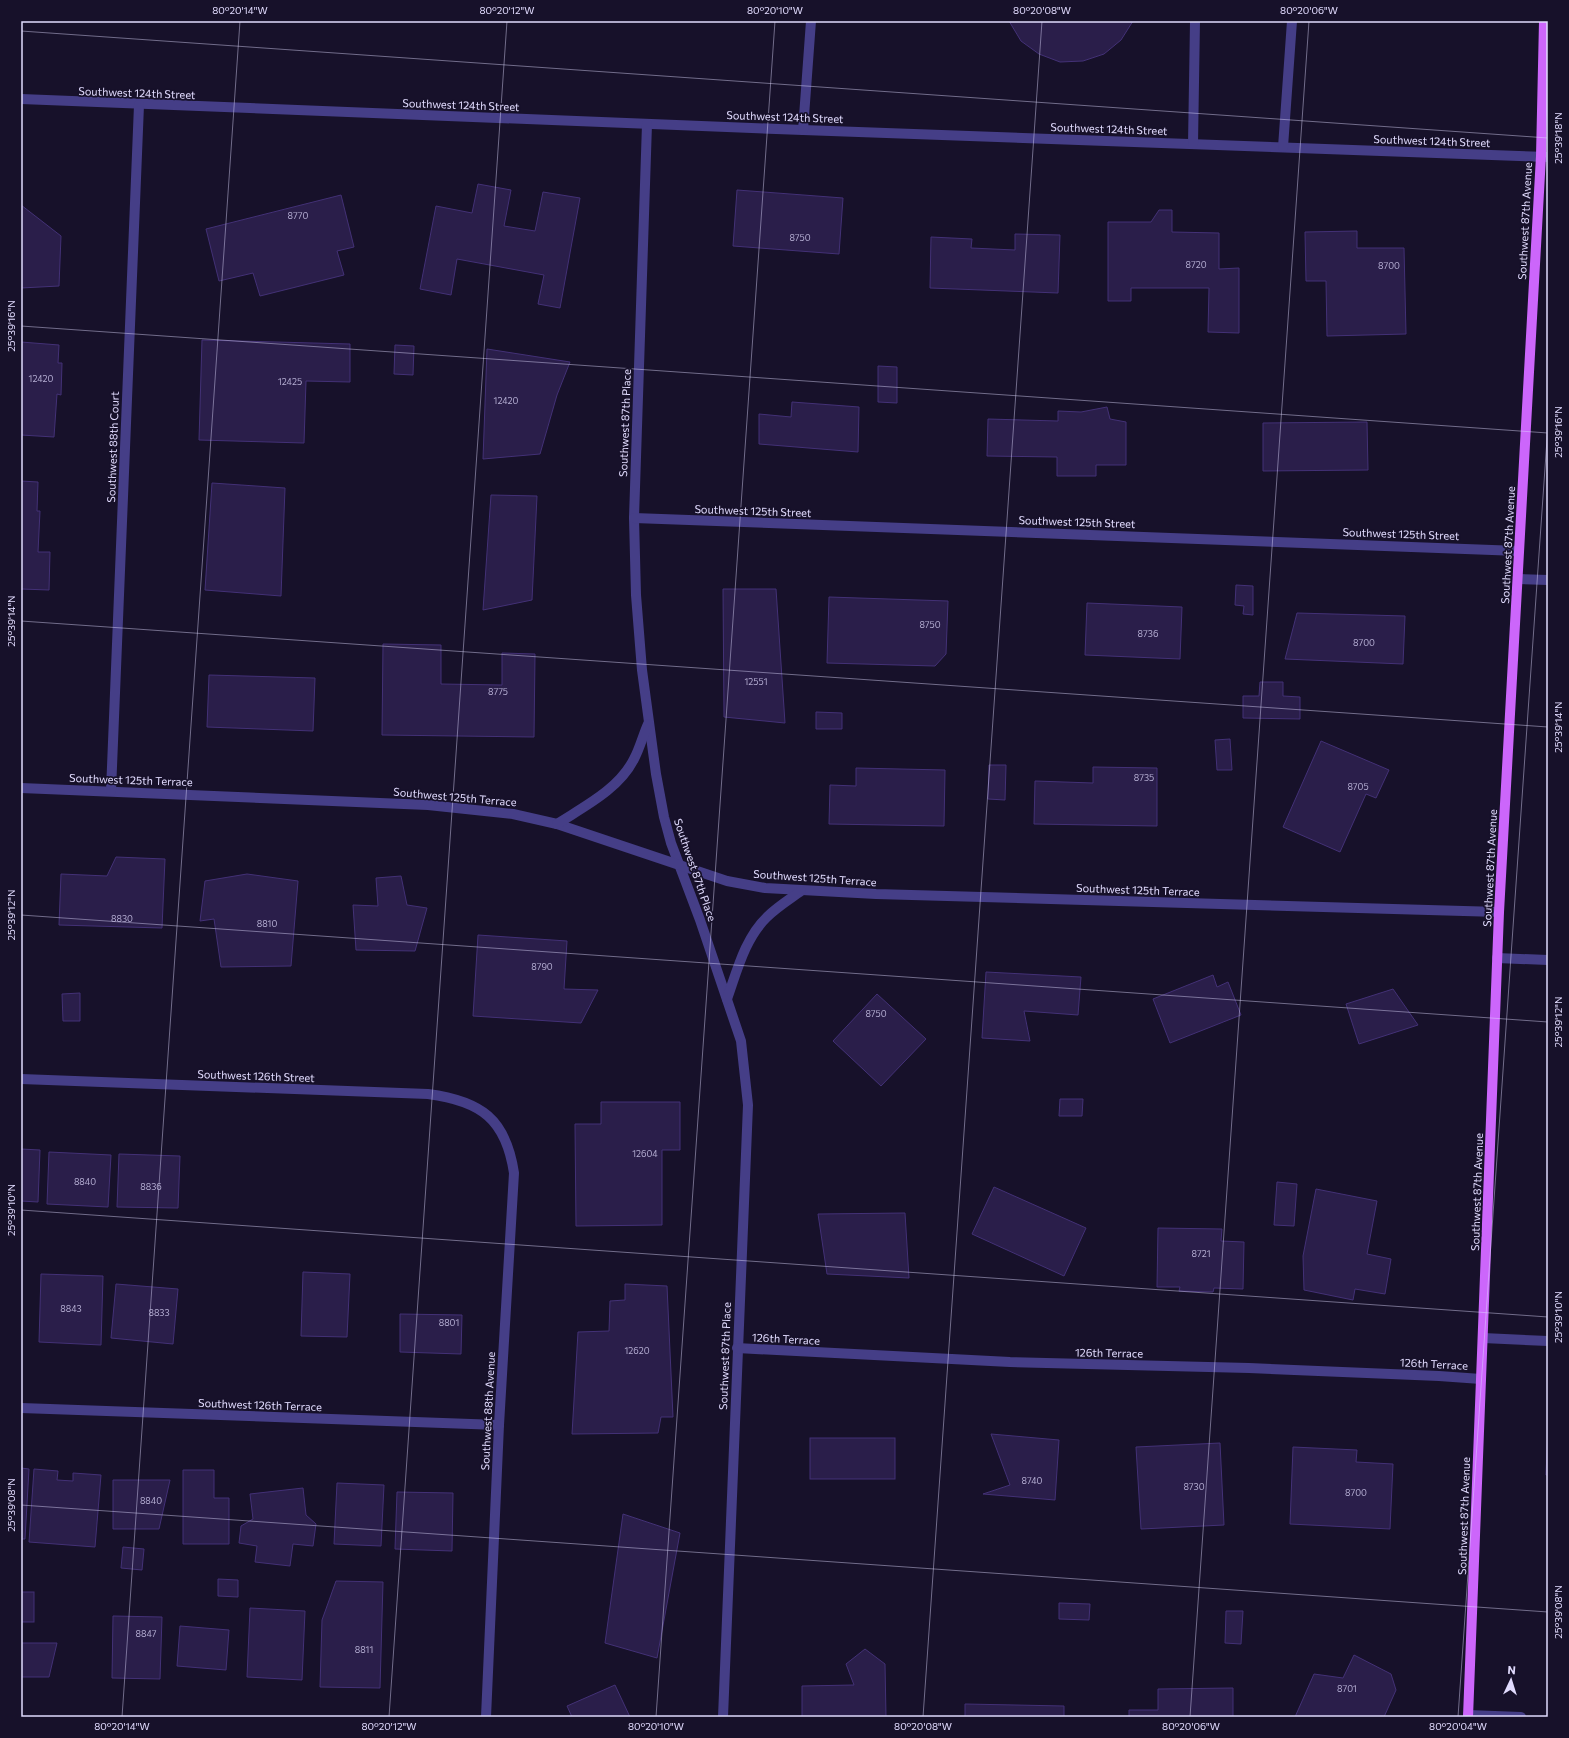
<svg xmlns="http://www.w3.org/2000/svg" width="1569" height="1738" font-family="Commissioner,sans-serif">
	<rect width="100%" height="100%" fill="#17112a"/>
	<g fill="#2a1e4a" stroke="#433176">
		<path d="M1009,21h124l-12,19 -17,14 -21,7 -23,1 -21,-8 -18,-13z"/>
		<path d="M478,184l33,6 -7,36 31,5 8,-39 37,6 -20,110 -22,-4 6,-29 -87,-16 -6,36 -31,-6 16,-83 36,7z"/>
		<path d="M737,190l106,8 -4,56 -106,-8z"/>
		<path d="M341,195l13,52 -17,4 7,24 -84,21 -7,-23 -34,8 -13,-52z"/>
		<path d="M21,205l40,31 -2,50 -38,2z"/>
		<path d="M1159,210h13v22l47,1v36l20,-1v65l-31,-1 1,-44h-78v13h-23v-79h43z"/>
		<path d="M1357,231v17h47l2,86 -79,2 -1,-55h-20l-1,-49z"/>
		<path d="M1015,234l45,1 -2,58 -128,-5 1,-51 41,2 -1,9 44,2z"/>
		<path d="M202,340l148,4v38l-44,-1 -2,62 -105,-3z"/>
		<path d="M21,342l38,3 -1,18h4l-1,32 -4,-1 -3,43 -33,-2z"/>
		<path d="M395,345l19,1 -1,29 -19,-1z"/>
		<path d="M487,349l83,13 -13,33 -17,59 -57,5z"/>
		<path d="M878,366l19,1v36l-19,-1z"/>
		<path d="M792,402l67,5 -1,45 -99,-8v-30l32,3z"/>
		<path d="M1107,407l3,12 16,3v43h-30v11h-39v-19l-70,-1 1,-37 70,2v-10l23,1z"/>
		<path d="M1367,422l1,48 -105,1v-48z"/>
		<path d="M21,481l17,1 -1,29h3l-2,41h12l-1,38 -28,-1z"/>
		<path d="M212,483l73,5 -4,108 -76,-6z"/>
		<path d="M491,495l46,1 -5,104 -49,10z"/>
		<path d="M1236,585l17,1v29l-10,-1 1,-8 -9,-1z"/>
		<path d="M723,589h53l9,134 -61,-6z"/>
		<path d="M829,597l119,4 -2,53 -11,12 -108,-3z"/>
		<path d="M1087,603l95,4 -2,52 -95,-4z"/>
		<path d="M1297,613l108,3 -2,48 -118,-5z"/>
		<path d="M383,644l58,1v39l61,1v-32l33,1 -1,83 -152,-2z"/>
		<path d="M209,675l106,3 -2,53 -106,-4z"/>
		<path d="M1260,682h23v14l17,1v22l-57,-1v-22h16z"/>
		<path d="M816,712l26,1v16h-26z"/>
		<path d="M1230,739l2,31h-15l-2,-30z"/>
		<path d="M1321,741l68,29 -13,28 -10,-4 -26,58 -57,-25z"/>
		<path d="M989,765h17l-1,35 -17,-1z"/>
		<path d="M1093,767l64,1v58l-123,-2 1,-43 58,2z"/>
		<path d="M856,768l89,2 -1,56 -115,-2 1,-39 26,1z"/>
		<path d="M116,857l49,2 -3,69 -103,-3 2,-51 46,2z"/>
		<path d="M247,874l51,7 -7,85 -70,1 -7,-48 -14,2 5,-40z"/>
		<path d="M401,876l6,29 20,3 -12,43 -59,-1 -3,-45 25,1 -2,-28z"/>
		<path d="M478,935l89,6 -3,48 34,1 -17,33 -108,-7z"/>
		<path d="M986,972l95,5 -3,38 -54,-4 6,30 -48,-3z"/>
		<path d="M1213,975l4,12 11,-5 13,33 -71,28 -17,-44z"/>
		<path d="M1393,989l25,36 -59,19 -13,-40z"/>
		<path d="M80,993v28h-17l-1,-27z"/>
		<path d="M877,994l49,45 -45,47 -48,-45z"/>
		<path d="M1060,1099h23l-1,17h-23z"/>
		<path d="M601,1102h79v48h-18v75l-86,1 -1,-102h26z"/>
		<path d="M21,1149l19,1 -2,52 -17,-1z"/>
		<path d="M49,1152l62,3 -3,52 -61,-3z"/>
		<path d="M119,1154l61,2 -2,52 -61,-1z"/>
		<path d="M1277,1182l20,2 -3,42 -20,-1z"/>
		<path d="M994,1187l92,41 -22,48 -92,-42z"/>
		<path d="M1316,1189l61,12 -10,53 24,5 -6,35 -30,-5 -2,11 -49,-10 -1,-34z"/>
		<path d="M905,1213l4,65 -82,-4 -9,-60z"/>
		<path d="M1158,1228l64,1 -1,12 23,1 -1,47 -29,-1 -1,4 -34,-1 1,-4h-23z"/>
		<path d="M303,1272l47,2 -3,63 -46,-1z"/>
		<path d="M41,1274l62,2 -2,69 -62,-3z"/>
		<path d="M116,1284l62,5 -5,55 -62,-6z"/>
		<path d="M625,1284l42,2 6,131h-12l-3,16 -86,1 6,-102 31,-1 1,-30 15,-1z"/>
		<path d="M400,1314l62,1 -1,39 -61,-2z"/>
		<path d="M1548,1427v48h-2z"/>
		<path d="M991,1434l68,6 -4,60 -72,-6 27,-9z"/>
		<rect x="810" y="1438" width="85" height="41"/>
		<path d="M1220,1443l4,82 -83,4 -5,-82z"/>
		<path d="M1293,1447l64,3 -1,12 37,2 -3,65 -100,-5z"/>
		<path d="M21,1468l8,1 -4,70h-4z"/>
		<path d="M34,1469l24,2 -1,9 16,1v-8l28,2 -6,72 -66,-5z"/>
		<path d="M183,1470h31v28h15v46h-46z"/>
		<path d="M113,1480h57l-11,49h-46z"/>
		<path d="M337,1483l47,2 -3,61 -47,-2z"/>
		<path d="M303,1488l3,27 10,9 -3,22 -20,-2 -3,22 -35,-4 2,-16 -18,-3 2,-17 12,-7 -3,-25z"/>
		<path d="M397,1492l56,1 -1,58 -57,-2z"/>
		<path d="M623,1514l57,19 -23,125 -52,-15z"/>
		<path d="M123,1547l21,2 -2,21 -21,-2z"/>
		<path d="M218,1579l20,1v17l-20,-1z"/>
		<path d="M336,1581l47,1 -3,106 -60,-1 2,-67z"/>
		<rect x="21" y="1592" width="13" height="30"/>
		<path d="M1059,1603l31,1 -1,16 -30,-1z"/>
		<path d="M250,1608l55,3 -3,69 -55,-3z"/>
		<path d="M1226,1611h17l-2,33 -16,-1z"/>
		<path d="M113,1616l49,1 -2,62 -48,-1z"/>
		<path d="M180,1626l49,4 -3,40 -49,-4z"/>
		<path d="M21,1643h36l-8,34h-28z"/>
		<path d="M865,1649l20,15 1,53h-84v-31l52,-1 -8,-21z"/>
		<path d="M1354,1655l37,19 5,16 -12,27h-89l19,-43 29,4z"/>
		<path d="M615,1685l15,32h-58l-5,-11z"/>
		<path d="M1233,1688v29h-104v-7h29v-21z"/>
		<path d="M965,1704l99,2v11h-99z"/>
	</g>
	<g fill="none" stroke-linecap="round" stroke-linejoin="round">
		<g stroke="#453e87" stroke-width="10">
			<path d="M21,99l782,31 745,27"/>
			<path d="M647,124l-13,394 2,77 6,75 14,104 8,43 7,26 29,77 41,121 7,64 -25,612"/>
			<path d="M803,130l8,-109"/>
			<path d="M1193,144l2,-123"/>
			<path d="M1283,147l9,-126"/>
			<path d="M634,518l885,33"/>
			<path d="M1518,579l30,1"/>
			<path d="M21,788l407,17 85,9 44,10 170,57 38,7 111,6 623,18"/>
			<path d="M111,791l28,-686"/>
			<path d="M557,824c28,-18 62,-35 77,-65 6,-11 9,-24 14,-35"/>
			<path d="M1497,958l51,2"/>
			<path d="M727,999c10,-28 18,-61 40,-82 10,-10 23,-18 34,-26"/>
			<path d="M21,1079l407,15c53,7 78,25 86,79l-15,252 -13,292"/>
			<path d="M1483,1338l65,3"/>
			<path d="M737,1348l273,14 239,6 190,8 42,3"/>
			<path d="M21,1408l478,17"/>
			<path d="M1468,1715l53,2"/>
		</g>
		<path stroke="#cc66fb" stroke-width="10" d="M1468,1717l31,-805 42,-756 3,-135"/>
	</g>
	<path fill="none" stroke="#e1dbfe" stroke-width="1" stroke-opacity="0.45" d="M21,31l1527,107M21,326l1527,107M21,621l1527,106M21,915l1527,107M21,1210l1527,107M21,1505l1527,107M122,1717l118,-1696M389,1717l118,-1696M656,1717l119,-1696M923,1717l119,-1696M1190,1717l119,-1696M1458,1717l90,-1292"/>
	<g text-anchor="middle" stroke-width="3.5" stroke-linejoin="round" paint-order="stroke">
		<g font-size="9" fill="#b3acd1">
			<text x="298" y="219">8770</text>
			<text x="800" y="241">8750</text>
			<text x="1196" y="268">8720</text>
			<text x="1389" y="269">8700</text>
			<text x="41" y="382">12420</text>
			<text x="290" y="385">12425</text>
			<text x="506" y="404">12420</text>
			<text x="930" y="628">8750</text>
			<text x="1148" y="637">8736</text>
			<text x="1364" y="646">8700</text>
			<text x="756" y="685">12551</text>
			<text x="498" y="695">8775</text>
			<text x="1144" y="781">8735</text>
			<text x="1358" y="790">8705</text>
			<text x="122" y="922">8830</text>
			<text x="267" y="927">8810</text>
			<text x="542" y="970">8790</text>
			<text x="876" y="1017">8750</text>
			<text x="645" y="1157">12604</text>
			<text x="85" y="1185">8840</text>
			<text x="151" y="1190">8836</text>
			<text x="1201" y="1257">8721</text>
			<text x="71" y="1312">8843</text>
			<text x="159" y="1316">8833</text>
			<text x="449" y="1326">8801</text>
			<text x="637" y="1354">12620</text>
			<text x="1032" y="1484">8740</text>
			<text x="1194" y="1490">8730</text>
			<text x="1356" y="1496">8700</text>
			<text x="151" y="1504">8840</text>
			<text x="146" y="1637">8847</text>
			<text x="364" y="1653">8811</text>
			<text x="1347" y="1692">8701</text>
		</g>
		<g font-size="11" fill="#e1dbfe" stroke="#17112a">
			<text transform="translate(137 93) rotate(2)" y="4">Southwest 124th Street</text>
			<text transform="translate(461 105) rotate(2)" y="4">Southwest 124th Street</text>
			<text transform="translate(785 117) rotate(2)" y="4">Southwest 124th Street</text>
			<text transform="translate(1109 129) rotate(2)" y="4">Southwest 124th Street</text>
			<text transform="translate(1432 141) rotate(2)" y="4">Southwest 124th Street</text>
			<text transform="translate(1525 221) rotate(-87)" y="4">Southwest 87th Avenue</text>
			<text transform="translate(625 423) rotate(-88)" y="4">Southwest 87th Place</text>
			<text transform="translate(113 447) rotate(-88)" y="4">Southwest 88th Court</text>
			<text transform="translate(753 511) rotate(2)" y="4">Southwest 125th Street</text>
			<text transform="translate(1077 522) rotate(2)" y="4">Southwest 125th Street</text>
			<text transform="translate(1401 534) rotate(2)" y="4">Southwest 125th Street</text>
			<text transform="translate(1508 545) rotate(-87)" y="4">Southwest 87th Avenue</text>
			<text transform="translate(131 780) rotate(2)" y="4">Southwest 125th Terrace</text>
			<text transform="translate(455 797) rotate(5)" y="4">Southwest 125th Terrace</text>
			<text transform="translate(1490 868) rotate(-87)" y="4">Southwest 87th Avenue</text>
			<text transform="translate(695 870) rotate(71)" y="4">Southwest 87th Place</text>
			<text transform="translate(815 878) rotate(4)" y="4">Southwest 125th Terrace</text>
			<text transform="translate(1138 890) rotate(2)" y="4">Southwest 125th Terrace</text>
			<text transform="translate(256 1076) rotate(2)" y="4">Southwest 126th Street</text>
			<text transform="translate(1477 1192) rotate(-88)" y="4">Southwest 87th Avenue</text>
			<text transform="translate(786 1339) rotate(3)" y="4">126th Terrace</text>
			<text transform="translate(1109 1353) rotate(1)" y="4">126th Terrace</text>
			<text transform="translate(725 1356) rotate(-88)" y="4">Southwest 87th Place</text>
			<text transform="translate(1434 1364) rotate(3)" y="4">126th Terrace</text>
			<text transform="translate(260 1405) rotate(2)" y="4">Southwest 126th Terrace</text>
			<text transform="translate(488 1411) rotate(-87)" y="4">Southwest 88th Avenue</text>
			<text transform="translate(1464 1516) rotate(-88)" y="4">Southwest 87th Avenue</text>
		</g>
	</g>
	<rect width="1569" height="1738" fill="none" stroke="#17112a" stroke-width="44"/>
	<g transform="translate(1511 1680) rotate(4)" stroke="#17112a" stroke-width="3" paint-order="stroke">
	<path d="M0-3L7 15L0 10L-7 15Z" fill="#e1dbfe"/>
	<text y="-6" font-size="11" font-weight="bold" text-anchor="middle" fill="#e1dbfe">N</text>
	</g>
	<rect x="22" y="22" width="1525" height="1694" fill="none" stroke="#e1dbfe" stroke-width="1.5"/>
	<g font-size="10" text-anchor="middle" fill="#e1dbfe">
		<text x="240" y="14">80°20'14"W</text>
		<text x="507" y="14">80°20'12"W</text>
		<text x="775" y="14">80°20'10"W</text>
		<text x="1042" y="14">80°20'08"W</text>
		<text x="1309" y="14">80°20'06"W</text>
		<text transform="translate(1558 138) rotate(-90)" y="4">25°39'18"N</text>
		<text transform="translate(11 326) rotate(-90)" y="4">25°39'16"N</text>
		<text transform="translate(1558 432) rotate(-90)" y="4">25°39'16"N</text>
		<text transform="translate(11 621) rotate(-90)" y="4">25°39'14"N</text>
		<text transform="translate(1558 727) rotate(-90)" y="4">25°39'14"N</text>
		<text transform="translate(11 915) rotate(-90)" y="4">25°39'12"N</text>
		<text transform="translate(1558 1022) rotate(-90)" y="4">25°39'12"N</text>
		<text transform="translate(11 1210) rotate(-90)" y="4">25°39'10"N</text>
		<text transform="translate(1558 1317) rotate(-90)" y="4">25°39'10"N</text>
		<text transform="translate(11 1505) rotate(-90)" y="4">25°39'08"N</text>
		<text transform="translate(1558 1612) rotate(-90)" y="4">25°39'08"N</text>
		<text x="122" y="1730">80°20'14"W</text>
		<text x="389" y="1730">80°20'12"W</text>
		<text x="656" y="1730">80°20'10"W</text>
		<text x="923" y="1730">80°20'08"W</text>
		<text x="1191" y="1730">80°20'06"W</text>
		<text x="1458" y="1730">80°20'04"W</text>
	</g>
</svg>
